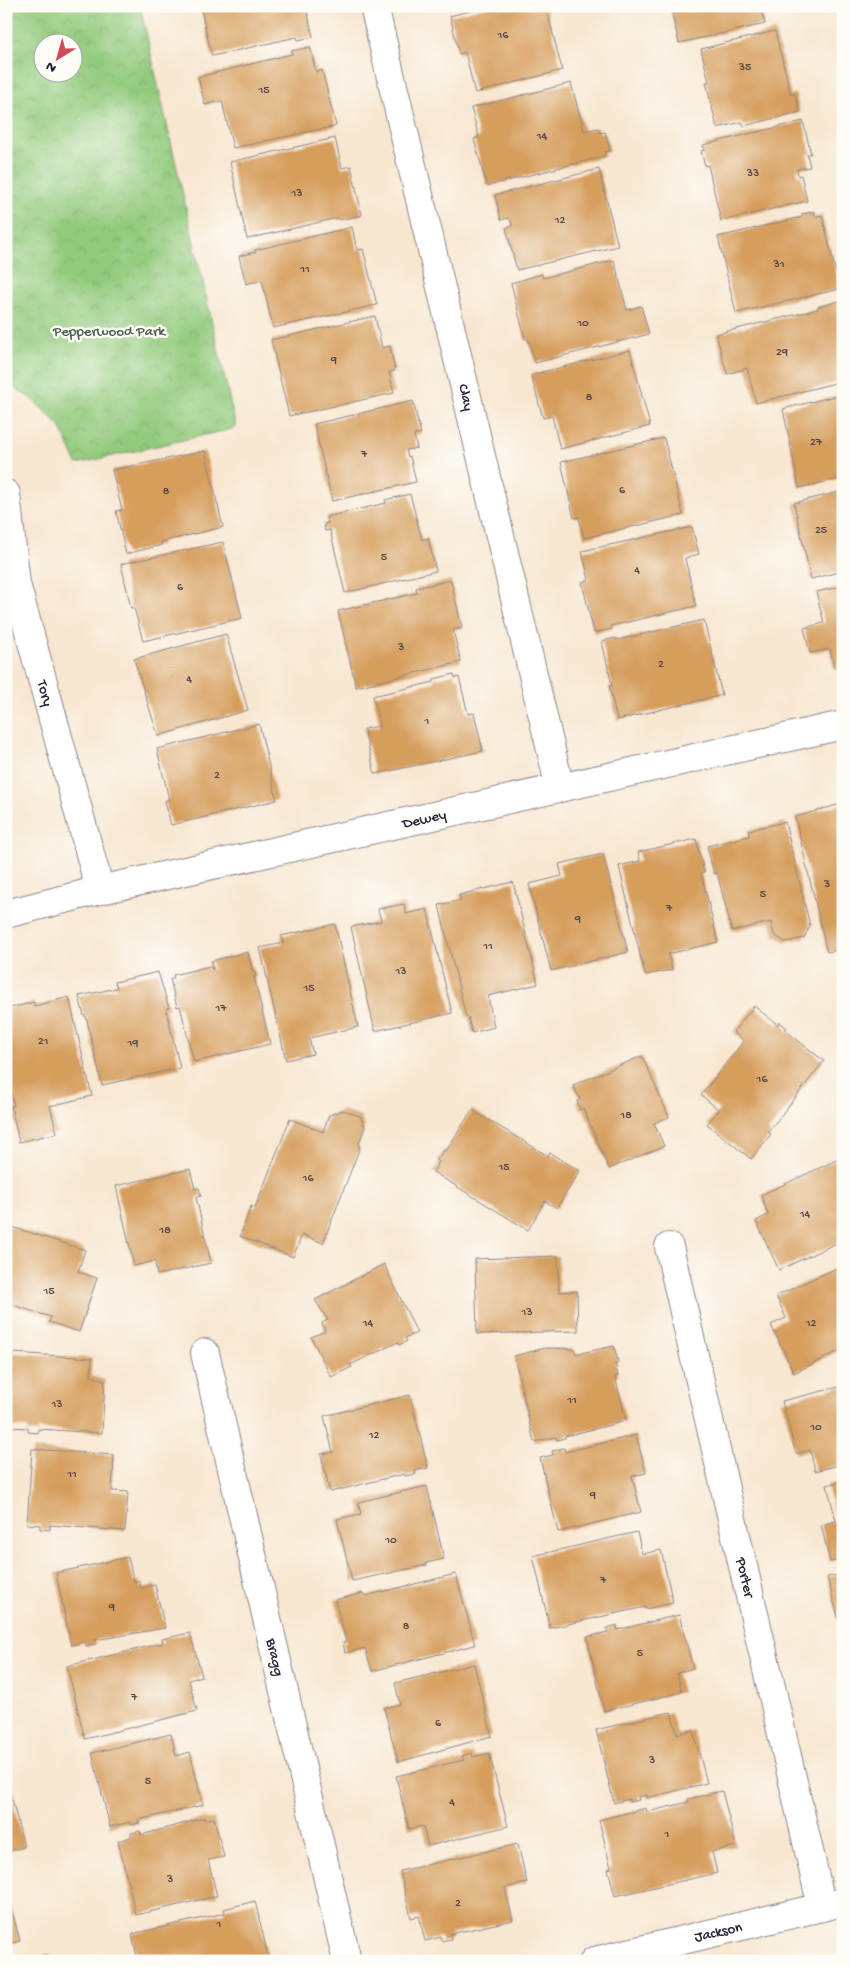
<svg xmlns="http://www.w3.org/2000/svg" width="849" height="1967" font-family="'Gochi Hand',sans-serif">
	<defs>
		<pattern id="park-crowns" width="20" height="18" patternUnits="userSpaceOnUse" patternTransform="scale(1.25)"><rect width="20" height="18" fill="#92ca7c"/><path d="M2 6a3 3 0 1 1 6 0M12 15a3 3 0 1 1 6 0" fill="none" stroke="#7ead6c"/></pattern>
	</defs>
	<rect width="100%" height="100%" fill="#fdfcf7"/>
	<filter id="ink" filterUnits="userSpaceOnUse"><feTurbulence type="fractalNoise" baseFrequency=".02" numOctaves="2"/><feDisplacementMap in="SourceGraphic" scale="10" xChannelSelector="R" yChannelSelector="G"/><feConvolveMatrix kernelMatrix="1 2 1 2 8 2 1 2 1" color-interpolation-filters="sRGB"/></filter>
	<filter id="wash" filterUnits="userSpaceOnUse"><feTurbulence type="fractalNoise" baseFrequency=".0096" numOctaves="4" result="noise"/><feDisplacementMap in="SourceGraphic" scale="20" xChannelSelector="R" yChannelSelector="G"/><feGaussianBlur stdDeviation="1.12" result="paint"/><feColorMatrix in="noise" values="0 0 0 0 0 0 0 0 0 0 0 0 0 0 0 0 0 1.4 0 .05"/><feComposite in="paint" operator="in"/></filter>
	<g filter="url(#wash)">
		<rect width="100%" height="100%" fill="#f7e6d0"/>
		<path fill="url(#park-crowns)" stroke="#5a765c" fill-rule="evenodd" d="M6,6h134l96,422 -159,36 -17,-38 -29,-28 -25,-15zM42,42h30v30h-30z"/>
		<g id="blocks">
			<g fill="#d69e5d">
				<path d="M200,6h106l7,31 -15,3 -1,-3 -85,19z"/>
				<path d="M489,6h57l16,64 -87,23 -10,-41 -6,2 -9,-38z"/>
				<path d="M670,6h90l5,18 -86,19z"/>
				<path d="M775,31l16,64 4,-2 5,19 -56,14 -2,-4 -25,6 -11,-46h3l-8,-33z"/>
				<path d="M310,47l6,25 6,-2 14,56 -103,22 -11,-47 -17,4 -7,-28 94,-23 -1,-3z"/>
				<path d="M571,83l13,48 14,-3 2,5 5,-1 5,19 -6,1 1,4 -118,30 -13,-47 5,-2 -8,-29z"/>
				<path d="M803,121l8,33h-4l3,13 -13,2 1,7 3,-1 6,26 -86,20 -13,-56 -3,1 -4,-15 4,-1 -2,-5z"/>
				<path d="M335,138l7,30 9,-2 11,49 -23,5 -1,-2 -91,21 -17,-77z"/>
				<path d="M599,169l19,77 -101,24 -11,-42 6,-2 -1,-5 -3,-3 -7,2 -6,-25z"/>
				<path d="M814,212l1,5 7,-2 18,74 -104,24 -18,-76 84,-20v-3z"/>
				<path d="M352,227l5,23 6,-1 14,56 -104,23 -11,-48 -16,4 -7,-28 17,-4 -1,-2z"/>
				<path d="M614,260l13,50 14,-4 8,28 -114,29 -7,-24h-3l-14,-56 31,-9 1,4z"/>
				<path d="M843,300v81l-87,22 -9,-35 -20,6 -11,-40 102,-25 -1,-2z"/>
				<path d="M375,316l7,32 8,-2 5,25 -6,1 5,21 -105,23 -18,-76z"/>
				<path d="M630,350l20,76 -90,23 -8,-33 -9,2 -12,-43z"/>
				<path d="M843,394v84l-44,10 -16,-79z"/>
				<path d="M413,401l8,33 -7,1 3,13 -11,2 2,7 2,-1 6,26 -84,19 -18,-77z"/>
				<path d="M664,438l19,77 -99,23 -5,-21 -5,1 -13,-56z"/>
				<path d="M205,451l18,76 -62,15 1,3 -36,9 -10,-43 6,-1 -10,-40z"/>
				<path d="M843,491v80l-32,8 -17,-76z"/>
				<path d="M410,494l12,46 6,-2 8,33 -91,22 -15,-63 -5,1 -1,-7 4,-1 -2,-6 60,-14 -1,-3z"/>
				<path d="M692,527l7,27 -14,4 11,48 -85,20 1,3 -18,4 -12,-51 7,-2 -7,-29z"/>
				<path d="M223,542l19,76 -99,23 -9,-33h-3l-10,-44z"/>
				<path d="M451,580l11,48 -9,2 8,32 -105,25 -18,-76 79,-18 -1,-5z"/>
				<path d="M843,586v80l-9,2 -4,-19 -20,4 -6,-25 20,-5 -8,-31z"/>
				<path d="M704,620l18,75 -105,25 -8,-34h3l-10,-45 14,-3 1,2z"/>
				<path d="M226,634l22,76 -90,26 -24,-77z"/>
				<path d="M454,674l1,4 4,-1 9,37 6,-1 9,38 -108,23 -11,-45 16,-3 -7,-30 61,-14v-3z"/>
				<path d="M259,724l18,76 -106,25 -6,-24 4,-2 -12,-50z"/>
				<path d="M841,804l2,3v142l-16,3 -32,-135z"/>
				<path d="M785,822l25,104 -6,12 -19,4 -11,-7 -3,-13 -39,9 -15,-58 -3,1 -7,-28 42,-10 -1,-6z"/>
				<path d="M696,839l8,33 -3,1 17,69 -50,12 4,16 -27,5 -26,-109 21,-5 -2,-9z"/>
				<path d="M603,854l25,98 -77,19 -22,-87 33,-8 -3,-12z"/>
				<path d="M513,882l25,102 -50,12 6,31 -22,6 -4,-16h-2l-27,-112 22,-5 -2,-5z"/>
				<path d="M404,904l2,10 21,-5 25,104 -77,18 -24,-104 30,-6 -3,-12z"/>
				<path d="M335,924l23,103 -49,11 4,16 -27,6 -26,-112 23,-5 -2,-7z"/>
				<path d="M248,952l5,20h2l1,5h-2l16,67 -76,18 -14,-56 -3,1 -7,-28 4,-1 -1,-3 37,-9 3,4 -2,-9z"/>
				<path d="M158,972l11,36 -3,1 14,59 -78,17 -16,-69h-2l-5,-20 38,-8 -2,-6z"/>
				<path d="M69,997l23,99 -42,10 7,27 -38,9 -8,-36h3l-8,-34v-63l28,-7v4z"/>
				<path d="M754,1006l24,19 2,-3 7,6 -2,2 39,31 -56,71 3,2 -20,25 -44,-35 12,-14 -18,-15 43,-54 -11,-9z"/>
				<path d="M642,1056l27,61 -15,6 10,23 -55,23 -26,-61 -3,2 -3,-9 3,-2 -7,-14z"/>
				<path d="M343,1110l17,6 5,11 -7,19 2,1 -37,96 -21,-8 -9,22 -53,-21 11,-30 4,2 35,-89 33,13 6,-17z"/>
				<path d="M472,1110l76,46 2,-3 30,18 -23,37 -12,-7 -17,29 -95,-58 6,-10 -2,-2 7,-10 2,1z"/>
				<path d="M843,1157v83l-64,30 -23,-49 12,-6 -7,-20z"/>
				<path d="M190,1169l5,20 4,-1 2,8 -5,1 15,66 -54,12 -2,-14 -21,5 -18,-80z"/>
				<path d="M6,1225l79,25 -7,22 19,6 -18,54 -30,-10 2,-5 -45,-14z"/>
				<path d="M558,1256l1,36 18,-1 1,40 -101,3 -2,-75z"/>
				<path d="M384,1264l33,69 -12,5 2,3 -8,4 -1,-3 -48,23 2,2 -21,10 -20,-40 14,-6 -3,-8 6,-3 -13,-20z"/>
				<path d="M843,1265v84l-49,24 -23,-48 15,-7 -10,-22z"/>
				<path d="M614,1346l4,16 -3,1 3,13h-3l11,45 -61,15v2l-8,2 -1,-3 -22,5 -20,-86 31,-8 29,1 2,5z"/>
				<path d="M13,1353l79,5 -1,18 14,4 -3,53 -64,-4v4l-10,-1v-4l-20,-1z"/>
				<path d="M843,1386v78l-28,7 -5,-21 -14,4 -14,-53z"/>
				<path d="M410,1395l18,73 -13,3 1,3 -11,2 -1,-2 -74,18 -9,-38 12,-2 -9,-36z"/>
				<path d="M636,1435l10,38 -14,3 9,36 -83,20 -18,-74 13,-3 -1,-4 12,-3 1,4z"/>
				<path d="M32,1449l82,6 -2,36 16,1 -3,39 -75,-6v5l-10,-1v-4l-13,-1z"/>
				<path d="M843,1481v78l-13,3 -9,-37 15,-4 -9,-36z"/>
				<path d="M427,1486l17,73 -18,4 1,2 -75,16 -15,-62 24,-5 -3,-12z"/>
				<path d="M637,1532l5,22 19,-4 12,53 -28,6v-2l-95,21 -17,-72z"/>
				<path d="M128,1557l6,25 5,-2 2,8 14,-3 10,43 -70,12 1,4 -10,2 -1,-4 -14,3 -15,-72z"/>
				<path d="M456,1574l19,71 -103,26 -7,-23 -20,5 -2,-11h3l-11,-42 28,-7 2,3z"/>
				<path d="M843,1574v46l-4,1 -12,-44z"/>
				<path d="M679,1615l14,53 -16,5 5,19 -78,19 -17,-74 21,-5 -1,-4 10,-3v5z"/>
				<path d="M190,1633l12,43 -13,4 8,31 -112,28 -18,-73 96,-23 -1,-4z"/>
				<path d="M474,1664l18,72 -94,26 -14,-54 16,-4 -5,-21z"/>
				<path d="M671,1712l6,22 16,-4 14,53 -60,15v-3l-9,2 1,3 -10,2v-3l-15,4 -18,-73z"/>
				<path d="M171,1734l5,22 14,-4 13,53 -65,15 1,3 -9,2v-3l-20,5 -18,-74z"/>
				<path d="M472,1753l1,4 16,-4 19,73 -80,20 -5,-20 -14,3 -13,-53 68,-16 -2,-4z"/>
				<path d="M6,1775l18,72 -18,5z"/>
				<path d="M722,1791l14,55 -24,6 5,21 -102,23 -7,-27 3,-1 -12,-48 47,-12 1,4 42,-10 -1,-3z"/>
				<path d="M204,1818l1,2 9,-2 10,39 -16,3 9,36 -81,19 -18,-74 13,-4v-4l9,-2 1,4z"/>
				<path d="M518,1844l9,39 -22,5 8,32 -63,14 1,5 -10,2v-4l-16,4 -6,-25 -8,2 -11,-47z"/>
				<path d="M6,1889l14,52 -14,4z"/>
				<path d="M255,1901l13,55 -22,5h-108l-6,-27 93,-21 -1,-4z"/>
				<path d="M48,1954l1,7h-26v-1z"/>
			</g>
		</g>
	</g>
	<g filter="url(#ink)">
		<use href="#blocks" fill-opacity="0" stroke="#8c8486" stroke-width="1"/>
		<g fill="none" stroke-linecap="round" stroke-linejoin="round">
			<defs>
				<g id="minor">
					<path d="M374,6l186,782"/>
					<path d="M6,494l10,90 84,306"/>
					<path d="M6,914l94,-24 743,-165"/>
					<path d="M669,1247l153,660"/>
					<path d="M205,1353l142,608"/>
					<path d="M594,1961l249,-59"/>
				</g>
			</defs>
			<use href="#minor" stroke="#8c8486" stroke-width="30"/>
			<use href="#minor" stroke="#fff" stroke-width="28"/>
		</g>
	</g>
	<g text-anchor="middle" stroke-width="5" stroke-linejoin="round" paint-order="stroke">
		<g font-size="12" fill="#4f4144">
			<text x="503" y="38">16</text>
			<text x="745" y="70">35</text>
			<text x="264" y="93">15</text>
			<text x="542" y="139">14</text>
			<text x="753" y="176">33</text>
			<text x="297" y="196">13</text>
			<text x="560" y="223">12</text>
			<text x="779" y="267">31</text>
			<text x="305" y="272">11</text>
			<text x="583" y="326">10</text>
			<text x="782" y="355">29</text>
			<text x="334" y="363">9</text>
			<text x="589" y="400">8</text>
			<text x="816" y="445">27</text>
			<text x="364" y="457">7</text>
			<text x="622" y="493">6</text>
			<text x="166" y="494">8</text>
			<text x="821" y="533">25</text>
			<text x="384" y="560">5</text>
			<text x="637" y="573">4</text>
			<text x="180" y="590">6</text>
			<text x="401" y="650">3</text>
			<text x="661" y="667">2</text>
			<text x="189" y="682">4</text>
			<text x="427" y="724">1</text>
			<text x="217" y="778">2</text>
			<text x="827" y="887">3</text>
			<text x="763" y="897">5</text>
			<text x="669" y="911">7</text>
			<text x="578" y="922">9</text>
			<text x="488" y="949">11</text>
			<text x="401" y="974">13</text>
			<text x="309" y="991">15</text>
			<text x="221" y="1011">17</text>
			<text x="43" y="1044">21</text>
			<text x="133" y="1046">19</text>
			<text x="762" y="1082">16</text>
			<text x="626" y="1118">18</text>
			<text x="504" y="1170">15</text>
			<text x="308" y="1181">16</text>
			<text x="805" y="1217">14</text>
			<text x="165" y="1233">18</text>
			<text x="49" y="1294">15</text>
			<text x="527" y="1315">13</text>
			<text x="368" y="1326">14</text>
			<text x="811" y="1326">12</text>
			<text x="572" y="1403">11</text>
			<text x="57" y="1407">13</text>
			<text x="816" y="1430">10</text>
			<text x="374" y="1438">12</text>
			<text x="72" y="1477">11</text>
			<text x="593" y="1498">9</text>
			<text x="391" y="1543">10</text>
			<text x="603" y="1583">7</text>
			<text x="112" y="1610">9</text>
			<text x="406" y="1629">8</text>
			<text x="640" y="1656">5</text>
			<text x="134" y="1700">7</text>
			<text x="438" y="1726">6</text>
			<text x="652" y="1763">3</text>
			<text x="148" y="1784">5</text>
			<text x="452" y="1805">4</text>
			<text x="667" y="1837">1</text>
			<text x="170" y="1882">3</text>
			<text x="458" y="1906">2</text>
			<text x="219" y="1927">1</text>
		</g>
		<g font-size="15" fill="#495d52" stroke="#fdfcf7">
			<text x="109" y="335">Pepperwood Park</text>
		</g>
		<g font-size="15" fill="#22223b" stroke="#fdfcf7">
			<text transform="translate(467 397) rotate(77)" y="5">Clay</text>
			<text transform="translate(46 693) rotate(75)" y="5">Tory</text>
			<text transform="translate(424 818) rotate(-13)" y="5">Dewey</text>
			<text transform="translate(746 1577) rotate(77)" y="5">Porter</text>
			<text transform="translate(276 1657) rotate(77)" y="5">Bragg</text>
			<text transform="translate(718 1931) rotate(-13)" y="5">Jackson</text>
		</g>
	</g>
	<rect width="849" height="1967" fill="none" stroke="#fdfcf7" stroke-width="25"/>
	<g transform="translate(58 58) rotate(217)"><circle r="24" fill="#fdfcf7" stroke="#a5a5ac"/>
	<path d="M0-4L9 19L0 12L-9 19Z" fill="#d1495b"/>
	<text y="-8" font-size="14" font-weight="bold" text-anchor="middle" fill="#22223b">N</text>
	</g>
</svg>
